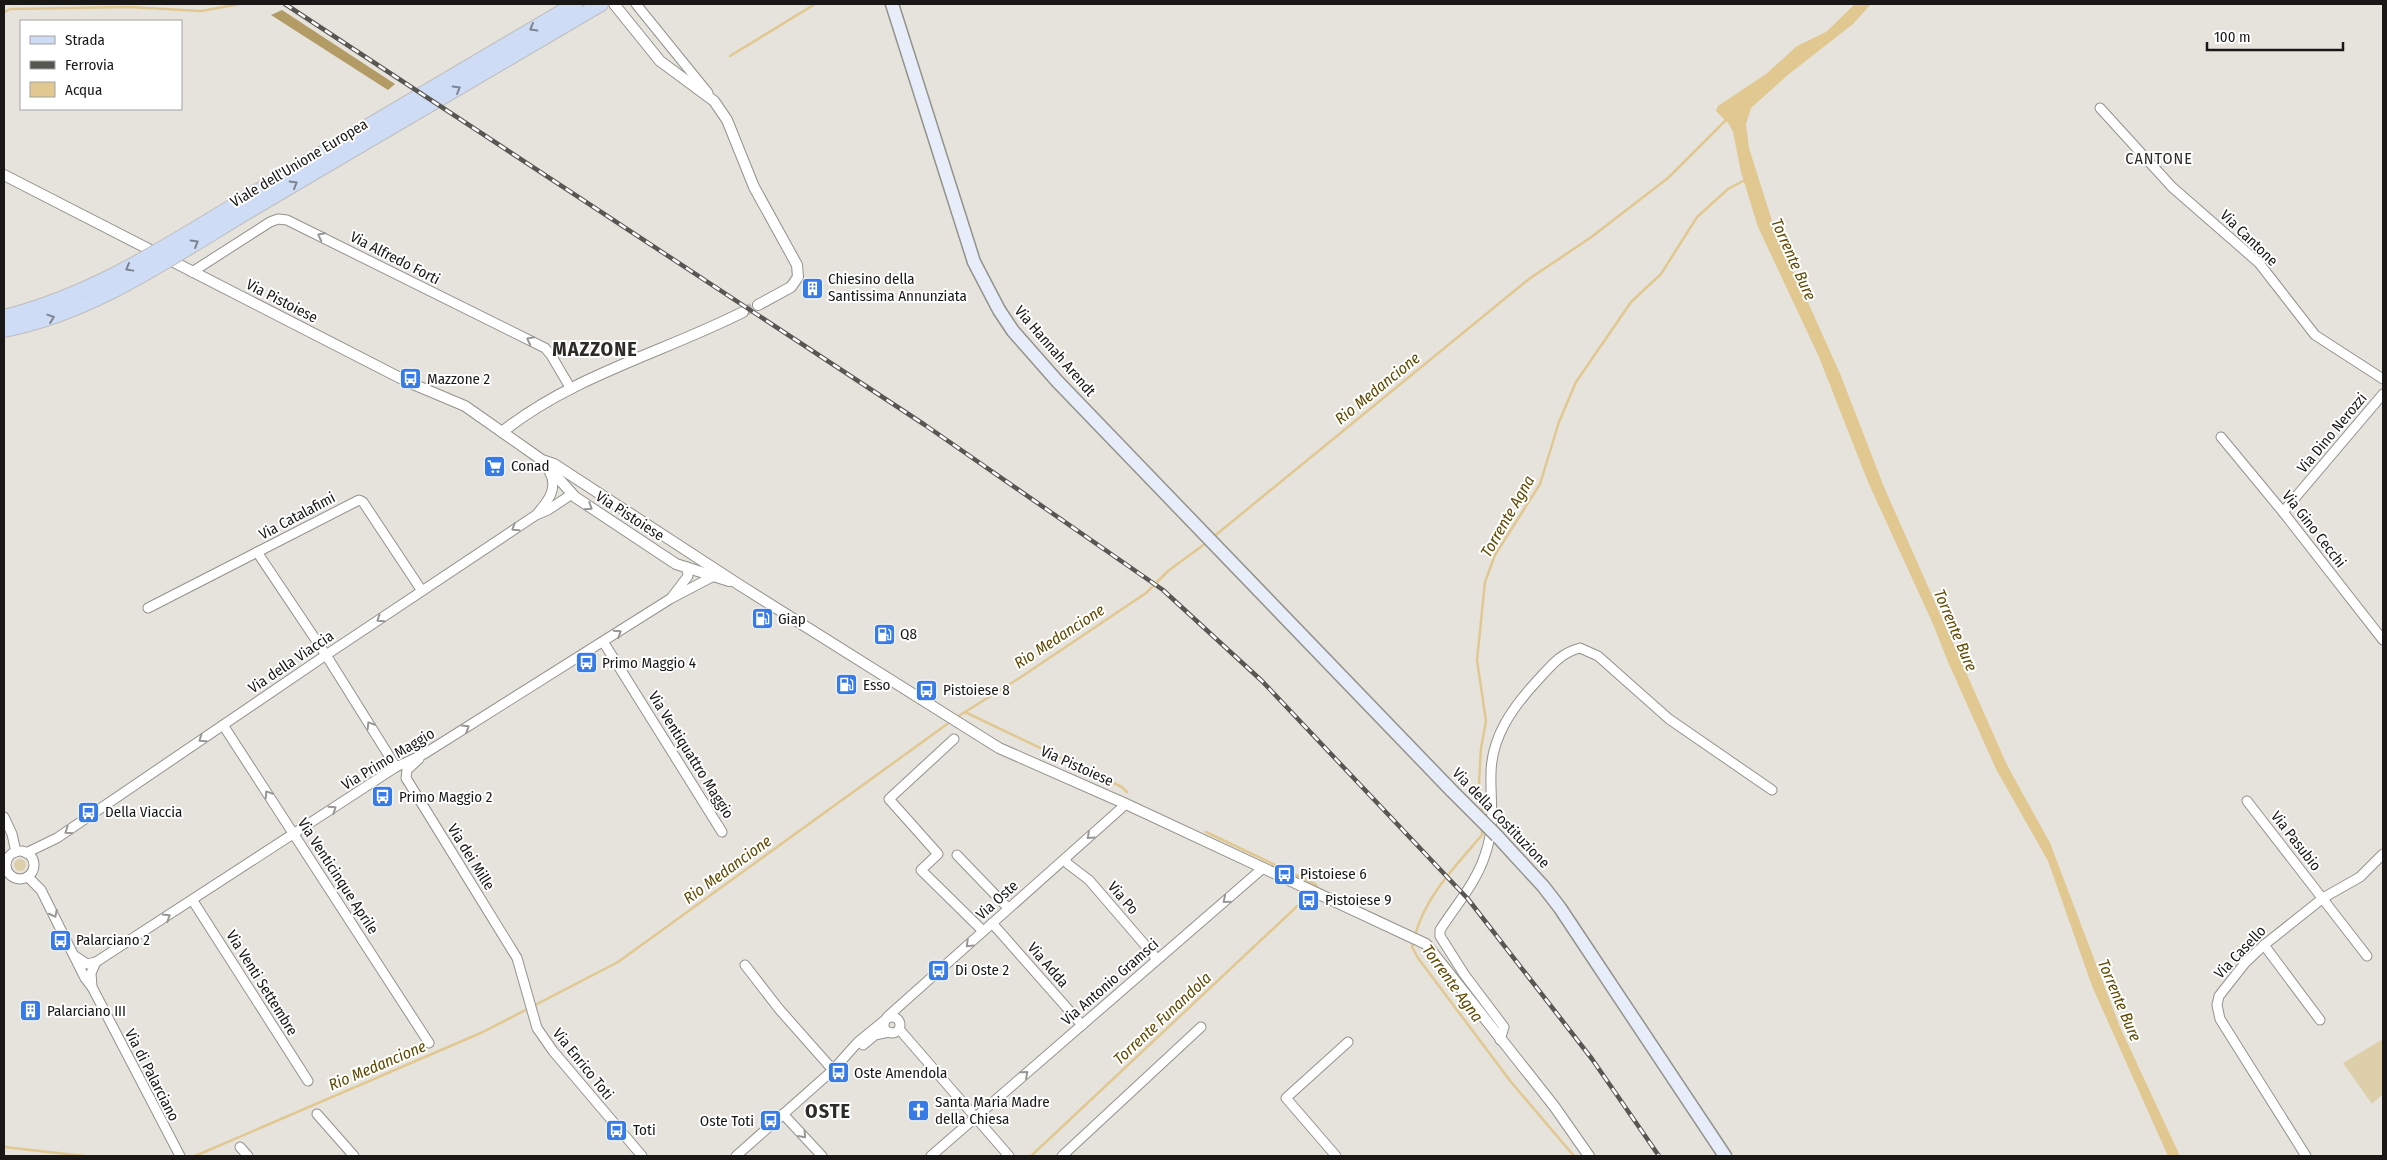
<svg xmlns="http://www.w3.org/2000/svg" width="2387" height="1160" font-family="'Fira Sans Condensed',sans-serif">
	<rect width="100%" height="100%" fill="#e6e3dd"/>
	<g fill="#decfab">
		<circle cx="20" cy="865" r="6"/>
		<path d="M2383,1039v55l-11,10 -29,-41z"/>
	</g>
	<path fill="#b29b65" d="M282,10l113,74 -7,6 -117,-75z"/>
	<path fill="#e0c890" d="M1855,4h16l-18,20 -64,50 -38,34 -5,16 3,24 24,76 68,152 43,111 123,278 43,78 70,184 60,129h-12l-76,-170 -44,-125 -52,-92 -48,-107 -15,-38 -65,-142 -49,-125 -61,-130 -17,-55 -8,-40 -4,-8 -13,-13 2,-5 48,-32 31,-28 29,-14z"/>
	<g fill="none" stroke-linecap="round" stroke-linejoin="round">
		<g stroke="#e0c890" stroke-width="2.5">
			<path d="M4,12l6,-3 119,-2 72,4 39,-7"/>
			<path d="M730,56l85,-52"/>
			<path d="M1212,538l317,-259 61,-41 78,-60 59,-59"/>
			<path d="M965,712l157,75 5,5"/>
			<path d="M957,717l64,-40 125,-84 22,-22 38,-28"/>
			<path d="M1483,817l-4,-35 2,-34 5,-27 -9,-61 8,-78 10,-27 45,-71 19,-62 17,-40 55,-80 30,-28 36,-57 31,-28 17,-9"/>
			<path d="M1206,832l109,52 2,3"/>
			<path d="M1415,936c9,-38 42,-72 67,-101v-8"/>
			<path d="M1414,941l-2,6 6,11 93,124 63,74"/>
			<path d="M4,1147l80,9"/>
			<path d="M195,1156l288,-124 135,-70 332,-240"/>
			<path d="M1031,1156l277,-260"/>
		</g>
		<path stroke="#bdbab5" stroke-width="10" stroke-dasharray="10 5" stroke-linecap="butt" d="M743,312l15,-7"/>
		<defs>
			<g id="minor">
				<path d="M636,4l72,89"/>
				<path d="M2100,108l72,79 87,76 56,72 68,44"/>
				<path d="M192,272l78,-50 8,-3 9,1 258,128 6,7 20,34"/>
				<path d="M2221,437l62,75 100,128"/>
				<path d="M2283,512l100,-118"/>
				<path d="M537,514c11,-13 22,-26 12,-43"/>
				<path d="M257,552l69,103 70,112"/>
				<path d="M672,597l16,-21 -1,-9"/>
				<path d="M148,608l211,-108 4,2 59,89"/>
				<path d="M604,643l118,189"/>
				<path d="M223,725l206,318"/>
				<path d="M954,739l-65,60 49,55 -17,16 62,61"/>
				<path d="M419,759l-12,11 -1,8 111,180 20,70 16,23 89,105"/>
				<path d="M2247,801l120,155"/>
				<path d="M4,817l8,17 4,18"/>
				<circle cx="20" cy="865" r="14"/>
				<path d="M26,853l31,-15 269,-183 210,-140 12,-5 24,-16"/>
				<path d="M957,855l51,53"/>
				<path d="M1065,859l3,5 21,16 68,79"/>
				<path d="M28,877l13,13 44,88 7,9 88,169"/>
				<path d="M193,901l115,180"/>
				<path d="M992,923l90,102"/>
				<path d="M2264,945l56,75"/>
				<path d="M75,956l12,8 9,-2 300,-195 28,-13 246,-155 42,-22"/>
				<path d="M745,965l34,44 54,61"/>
				<path d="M92,987l-1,-14 5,-11"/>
				<circle cx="892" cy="1025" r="8"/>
				<path d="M887,1017l239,-213"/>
				<path d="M899,1029l110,127"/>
				<path d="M1500,1040l4,-13 -40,-53 -24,-38v-6c16,-25 36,-47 45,-75 11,-31 5,-52 6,-83 1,-36 22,-65 45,-90 14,-15 24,-29 44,-34l18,8 71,63 103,71"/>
				<path d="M863,1045l12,-10 14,-3"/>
				<path d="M317,1114l37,42"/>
				<path d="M783,1114l39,42"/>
				<path d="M240,1147l8,9"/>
				<path d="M736,1156l97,-86 25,-28 27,-22"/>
				<path d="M931,1156l332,-288"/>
				<path d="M1062,1156l139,-129"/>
				<path d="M1336,1156l-50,-58 62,-56"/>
				<path d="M2306,1156l-86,-137 -3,-14 2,-9 26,-33 19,-18 59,-47 37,-21 23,-23"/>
			</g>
			<g id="tertiary">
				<path d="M614,4l46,57 54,40 13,19 27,67 43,78 1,12 -7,10 -33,18"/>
				<path d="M4,175l404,207 57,24 77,54 12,4 184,120 261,164 127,56 300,140 128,162 35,50"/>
				<path d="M502,432c70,-56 162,-80 241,-120"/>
				<path d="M543,461l32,36 101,67 53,17"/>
			</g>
			<g id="secondary">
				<path d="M892,4l82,258 25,48 14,21 44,50 395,410"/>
				<path d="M1497,836l46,50 17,22 165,248"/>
			</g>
			<g id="primary">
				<path d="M246,198l329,-194"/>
				<path d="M252,209l349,-205"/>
			</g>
		</defs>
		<use href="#minor" stroke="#94928c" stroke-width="11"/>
		<use href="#tertiary" stroke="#94928c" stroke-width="12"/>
		<use href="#secondary" stroke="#94928c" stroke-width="15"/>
		<use href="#primary" stroke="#bfbebe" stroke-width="16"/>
		<use href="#minor" stroke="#fff" stroke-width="9"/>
		<use href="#tertiary" stroke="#fff" stroke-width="10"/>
		<use href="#secondary" stroke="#e7eefa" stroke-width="12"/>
		<use href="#primary" stroke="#ceddf5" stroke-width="14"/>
		<defs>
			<path id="rail" d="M285,4l640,421 238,165 99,91 206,218 124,160 67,97"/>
		</defs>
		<use href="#rail" stroke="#575652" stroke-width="4.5"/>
		<use href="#rail" stroke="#fff" stroke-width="2.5" stroke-dasharray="8" stroke-linecap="butt"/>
		<defs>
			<path id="secondary-bridge" d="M1452,791l45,45"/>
			<g id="primary-bridge">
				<path d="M4,317c89,-22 164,-72 242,-119"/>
				<path d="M4,330c92,-18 169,-74 248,-121"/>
			</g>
		</defs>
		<use href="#secondary-bridge" stroke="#94928c" stroke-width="15" stroke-linecap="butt"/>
		<use href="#primary-bridge" stroke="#bfbebe" stroke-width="16" stroke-linecap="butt"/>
		<use href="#secondary-bridge" stroke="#e7eefa" stroke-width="12"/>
		<use href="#primary-bridge" stroke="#ceddf5" stroke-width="14"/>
	</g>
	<defs><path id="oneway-chevron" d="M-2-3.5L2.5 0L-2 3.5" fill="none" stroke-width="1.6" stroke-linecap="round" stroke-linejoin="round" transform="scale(1.25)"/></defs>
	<g stroke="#7d8491">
		<use href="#oneway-chevron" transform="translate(533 28) rotate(150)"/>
		<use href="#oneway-chevron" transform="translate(457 89) rotate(-30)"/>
		<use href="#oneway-chevron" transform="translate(294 184) rotate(-30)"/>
		<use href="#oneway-chevron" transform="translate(195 243) rotate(-31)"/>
		<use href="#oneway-chevron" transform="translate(129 268) rotate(151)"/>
		<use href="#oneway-chevron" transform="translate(51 318) rotate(-19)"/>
	</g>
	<g stroke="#989796">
		<use href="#oneway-chevron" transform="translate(321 236) rotate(-153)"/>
		<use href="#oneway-chevron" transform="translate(530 340) rotate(-153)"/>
		<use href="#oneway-chevron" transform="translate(589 507) rotate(33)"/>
		<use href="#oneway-chevron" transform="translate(515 528) rotate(147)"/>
		<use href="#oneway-chevron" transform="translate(380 619) rotate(146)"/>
		<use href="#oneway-chevron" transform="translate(618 633) rotate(-33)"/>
		<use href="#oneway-chevron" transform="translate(370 725) rotate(-122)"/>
		<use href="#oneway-chevron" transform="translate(466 728) rotate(-32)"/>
		<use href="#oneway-chevron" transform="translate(202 739) rotate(145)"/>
		<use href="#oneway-chevron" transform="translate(268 794) rotate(-123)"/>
		<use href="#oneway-chevron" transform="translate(333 809) rotate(-34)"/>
		<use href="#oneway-chevron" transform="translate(68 831) rotate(146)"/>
		<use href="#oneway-chevron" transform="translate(1090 836) rotate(138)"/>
		<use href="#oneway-chevron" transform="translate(1226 900) rotate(140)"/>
		<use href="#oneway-chevron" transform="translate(54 914) rotate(63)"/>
		<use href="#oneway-chevron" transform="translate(167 917) rotate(-32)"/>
		<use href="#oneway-chevron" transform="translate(969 944) rotate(136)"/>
		<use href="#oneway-chevron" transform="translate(1025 1074) rotate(-41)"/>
		<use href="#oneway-chevron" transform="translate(803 1135) rotate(48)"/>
	</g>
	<defs>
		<symbol id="building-square" viewBox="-11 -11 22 22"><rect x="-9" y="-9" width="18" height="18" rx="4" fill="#377be9" stroke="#fff"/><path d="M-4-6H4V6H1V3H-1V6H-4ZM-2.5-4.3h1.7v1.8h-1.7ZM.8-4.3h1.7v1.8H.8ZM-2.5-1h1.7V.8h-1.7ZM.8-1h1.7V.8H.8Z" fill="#fff"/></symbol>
		<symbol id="bus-square" viewBox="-11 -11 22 22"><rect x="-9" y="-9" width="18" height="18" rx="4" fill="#377be9" stroke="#fff"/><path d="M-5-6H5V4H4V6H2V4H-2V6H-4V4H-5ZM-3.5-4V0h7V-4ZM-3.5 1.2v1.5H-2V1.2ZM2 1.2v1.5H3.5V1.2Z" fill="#fff"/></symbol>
		<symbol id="supermarket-square" viewBox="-11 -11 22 22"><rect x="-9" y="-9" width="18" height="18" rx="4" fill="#377be9" stroke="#fff"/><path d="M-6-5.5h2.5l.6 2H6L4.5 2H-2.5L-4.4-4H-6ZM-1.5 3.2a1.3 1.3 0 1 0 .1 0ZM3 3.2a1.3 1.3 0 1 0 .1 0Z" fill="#fff"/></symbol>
		<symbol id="fuel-square" viewBox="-11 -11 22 22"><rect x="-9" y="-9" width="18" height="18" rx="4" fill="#377be9" stroke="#fff"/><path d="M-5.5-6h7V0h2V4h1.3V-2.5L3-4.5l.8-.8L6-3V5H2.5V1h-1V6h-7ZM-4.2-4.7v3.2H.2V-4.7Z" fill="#fff"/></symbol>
		<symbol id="church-square" viewBox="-11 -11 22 22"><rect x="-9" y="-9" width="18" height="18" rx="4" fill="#377be9" stroke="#fff"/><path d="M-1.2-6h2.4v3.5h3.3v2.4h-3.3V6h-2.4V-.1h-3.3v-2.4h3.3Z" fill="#fff"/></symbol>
	</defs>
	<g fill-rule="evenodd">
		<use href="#building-square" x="800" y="276" width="25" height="25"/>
		<use href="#bus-square" x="398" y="366" width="25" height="25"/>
		<use href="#supermarket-square" x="482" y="454" width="25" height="25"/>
		<use href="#fuel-square" x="750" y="606" width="25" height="25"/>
		<use href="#fuel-square" x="872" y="622" width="25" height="25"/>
		<use href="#bus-square" x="574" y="650" width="25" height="25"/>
		<use href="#fuel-square" x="834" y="672" width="25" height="25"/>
		<use href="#bus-square" x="914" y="678" width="25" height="25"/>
		<use href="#bus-square" x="370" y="784" width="25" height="25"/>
		<use href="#bus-square" x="76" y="800" width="25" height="25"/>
		<use href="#bus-square" x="1272" y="862" width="25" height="25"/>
		<use href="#bus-square" x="1296" y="888" width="25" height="25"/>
		<use href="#bus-square" x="48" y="928" width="25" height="25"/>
		<use href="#bus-square" x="926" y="958" width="25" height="25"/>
		<use href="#building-square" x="18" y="998" width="25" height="25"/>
		<use href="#bus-square" x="826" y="1060" width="25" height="25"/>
		<use href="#church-square" x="906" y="1098" width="25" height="25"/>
		<use href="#bus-square" x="758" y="1108" width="25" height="25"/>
		<use href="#bus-square" x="604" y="1118" width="25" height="25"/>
	</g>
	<g text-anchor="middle" stroke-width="4" stroke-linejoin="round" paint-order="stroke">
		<g font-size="15" fill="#191816" stroke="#fff">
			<text transform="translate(299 163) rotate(-31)" y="5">Viale dell'Unione Europea</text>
			<text transform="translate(2249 238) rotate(44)" y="5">Via Cantone</text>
			<text transform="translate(395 258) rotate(27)" y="5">Via Alfredo Forti</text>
			<text transform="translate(282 301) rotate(27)" y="5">Via Pistoiese</text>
			<text transform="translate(1055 351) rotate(49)" y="5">Via Hannah Arendt</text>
			<text transform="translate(2332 433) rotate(-50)" y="5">Via Dino Nerozzi</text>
			<text transform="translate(297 516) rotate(-28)" y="5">Via Catalafimi</text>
			<text transform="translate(630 516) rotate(33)" y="5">Via Pistoiese</text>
			<text transform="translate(2314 529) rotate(52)" y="5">Via Gino Cecchi</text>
			<text transform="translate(291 662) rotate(-34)" y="5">Via della Viaccia</text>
			<text transform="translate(691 755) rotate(58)" y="5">Via Ventiquattro Maggio</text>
			<text transform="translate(388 759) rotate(-31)" y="5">Via Primo Maggio</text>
			<text transform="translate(1077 766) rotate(24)" y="5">Via Pistoiese</text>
			<text transform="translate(1501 818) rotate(46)" y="5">Via della Costituzione</text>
			<text transform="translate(2296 841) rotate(52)" y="5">Via Pasubio</text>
			<text transform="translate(471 857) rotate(58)" y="5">Via dei Mille</text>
			<text transform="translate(338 876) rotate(57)" y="5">Via Venticinque Aprile</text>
			<text transform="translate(1123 898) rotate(49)" y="5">Via Po</text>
			<text transform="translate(997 900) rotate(-42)" y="5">Via Oste</text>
			<text transform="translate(2240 952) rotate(-46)" y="5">Via Casello</text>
			<text transform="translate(1048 965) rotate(49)" y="5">Via Adda</text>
			<text transform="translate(1110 982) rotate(-41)" y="5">Via Antonio Gramsci</text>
			<text transform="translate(262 983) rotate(58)" y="5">Via Venti Settembre</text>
			<text transform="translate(583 1064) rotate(51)" y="5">Via Enrico Toti</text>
			<text transform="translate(152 1075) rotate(63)" y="5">Via di Palarciano</text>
		</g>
		<g font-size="15" fill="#191816" stroke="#fff" text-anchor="start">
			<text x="828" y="284">Chiesino della<tspan x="828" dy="17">Santissima Annunziata</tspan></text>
			<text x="427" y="384">Mazzone 2</text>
			<text x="511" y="471">Conad</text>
			<text x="778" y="624">Giap</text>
			<text x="900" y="639">Q8</text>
			<text x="602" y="668">Primo Maggio 4</text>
			<text x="863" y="690">Esso</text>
			<text x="943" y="695">Pistoiese 8</text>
			<text x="399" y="802">Primo Maggio 2</text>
			<text x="105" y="817">Della Viaccia</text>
			<text x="1300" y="879">Pistoiese 6</text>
			<text x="1325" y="905">Pistoiese 9</text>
			<text x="76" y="945">Palarciano 2</text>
			<text x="955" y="975">Di Oste 2</text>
			<text x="47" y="1016">Palarciano III</text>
			<text x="854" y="1078">Oste Amendola</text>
			<text x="935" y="1107">Santa Maria Madre<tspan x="935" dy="17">della Chiesa</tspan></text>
			<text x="754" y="1126" text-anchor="end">Oste Toti</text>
			<text x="633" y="1135">Toti</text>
		</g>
		<g font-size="16" letter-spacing="1" fill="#2d2b26" stroke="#fff">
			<text x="2159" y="164">CANTONE</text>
		</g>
		<g font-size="16" font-style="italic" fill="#614900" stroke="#fff">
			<text transform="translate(1794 259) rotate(66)" y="6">Torrente Bure</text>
			<text transform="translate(1377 388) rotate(-39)" y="6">Rio Medancione</text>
			<text transform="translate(1507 516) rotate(-60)" y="6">Torrente Agna</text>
			<text transform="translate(1956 630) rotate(67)" y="6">Torrente Bure</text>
			<text transform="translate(1059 636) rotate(-33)" y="6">Rio Medancione</text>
			<text transform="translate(727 869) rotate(-36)" y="6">Rio Medancione</text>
			<text transform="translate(1453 983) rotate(54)" y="6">Torrente Agna</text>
			<text transform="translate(2120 1000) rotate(67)" y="6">Torrente Bure</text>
			<text transform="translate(1162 1018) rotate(-43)" y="6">Torrente Funandola</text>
			<text transform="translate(377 1065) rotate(-23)" y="6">Rio Medancione</text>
		</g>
		<g font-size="20" font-weight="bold" letter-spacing="1" fill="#2d2b26" stroke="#fff">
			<text x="595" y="356">MAZZONE</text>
			<text x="828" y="1118">OSTE</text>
		</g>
	</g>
	<rect width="2387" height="1160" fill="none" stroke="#191816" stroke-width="10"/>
	<rect x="20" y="20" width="162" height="90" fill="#ffffff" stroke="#a3a3a2"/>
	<rect x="30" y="36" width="25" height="8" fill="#ceddf5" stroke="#a3a3a2"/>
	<text x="65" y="45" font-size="15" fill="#191816">Strada</text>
	<rect x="30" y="61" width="25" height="8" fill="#575652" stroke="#a3a3a2"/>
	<text x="65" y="70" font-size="15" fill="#191816">Ferrovia</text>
	<rect x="30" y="82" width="25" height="15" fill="#e0c890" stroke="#a3a3a2"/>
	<text x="65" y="95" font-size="15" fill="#191816">Acqua</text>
	<path d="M2207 42v8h136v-8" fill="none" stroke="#191816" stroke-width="2.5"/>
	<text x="2214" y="42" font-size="15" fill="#191816" stroke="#ffffff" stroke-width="4" paint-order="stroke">100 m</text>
</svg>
